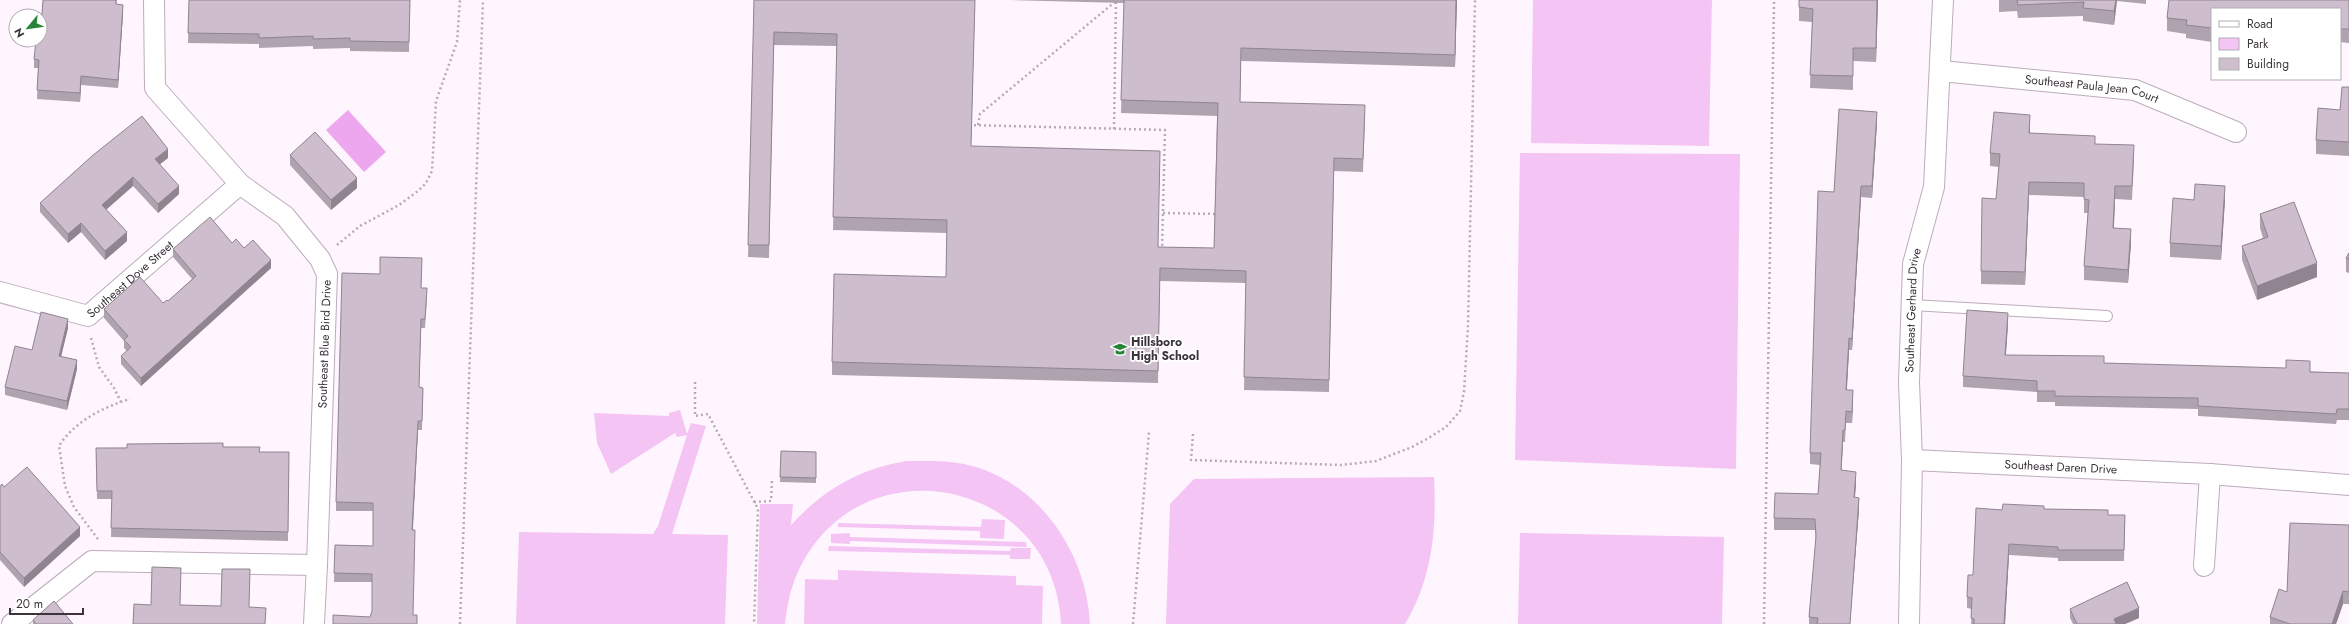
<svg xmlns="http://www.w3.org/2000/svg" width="2349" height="624" font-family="Jost,sans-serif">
	<rect width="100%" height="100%" fill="#fff5ff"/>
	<g fill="#f4c5f4">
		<path d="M1533,0h179l-3,146 -178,-3z"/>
		<path d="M1520,153l220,1 -4,315 -221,-9z"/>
		<path d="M680,410l7,24 4,-11 15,3 -34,108 56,1 -3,89h-209l3,-92 134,2 5,-8 29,-91 -10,2 -2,-4 -64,41 -14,-31 -3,-30 75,3v-3z"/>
		<path d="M906,461c19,0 39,-1 58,3 73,15 123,88 126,160h-29c-7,-147 -204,-185 -264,-50 -7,16 -10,33 -12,50h-28l3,-120h33l-2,21c32,-35 68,-56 115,-64z"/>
		<path d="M1434,477c3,52 -2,102 -29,147h-239l4,-120 24,-25z"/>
		<path d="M982,519l23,1 -1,19 -24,-1v-7l-142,-4v-4l143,4z"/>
		<path d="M850,533v4l176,5 1,5 -177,-6v3l-19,-1v-9z"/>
		<path d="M1520,533l204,4 -2,87h-204z"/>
		<path d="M829,546l181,5 1,-3h20l-1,11h-20v-4l-182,-4z"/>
		<path d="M838,570l178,6v9l27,1 -1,38h-238l1,-45 33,1z"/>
	</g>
	<path fill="#eca7ee" d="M348,110l38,42 -22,20 -38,-42z"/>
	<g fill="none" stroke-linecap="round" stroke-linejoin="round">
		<defs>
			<path id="service" d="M1912,305l195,11"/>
			<g id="minor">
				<path id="s1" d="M1941,71l194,19 101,42"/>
				<path id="s2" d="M0,292l88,24 152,-132"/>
				<path id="s3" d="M1912,460l298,14 139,11"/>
				<path d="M2204,566l6,-92"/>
				<path id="s4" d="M12,624l80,-63 225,4 10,-291 -7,-15 -35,-43 -45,-32 -85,-96 -1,-88"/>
				<path d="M314,624l3,-59"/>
				<path id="s5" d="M1909,624l3,-164 -3,-78 4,-118 21,-77 9,-187"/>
			</g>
		</defs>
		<use href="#service" stroke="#bcacbc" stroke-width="12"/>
		<use href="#minor" stroke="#bcacbc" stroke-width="22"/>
		<g stroke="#b4acb4" stroke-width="2.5" stroke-dasharray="2 3" stroke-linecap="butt">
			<path d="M969,125l196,5 -3,119"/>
			<path d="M978,125l2,-11 136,-113"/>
			<path d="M1114,129l2,-129"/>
			<path d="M1163,213l55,1"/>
			<path d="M337,245l23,-19 39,-21 19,-14 8,-8 6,-12 4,-70 21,-59 3,-42"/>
			<path d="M91,338l8,29 15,21 7,14"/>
			<path d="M695,382v34l13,-2 50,95 -4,115"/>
			<path d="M1193,434l-2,26 150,5 35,-4 36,-14 15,-8 19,-12 14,-16 4,-19 4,-66 7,-326"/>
			<path d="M754,502l17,-1 1,-21"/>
			<path d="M98,539l-24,-32 -9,-21 -6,-40c15,-24 44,-39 71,-47"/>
			<path d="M460,624l23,-624"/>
			<path d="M1133,624l16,-192"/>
			<path d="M1764,624l10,-624"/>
		</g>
		<use href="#service" stroke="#fff" stroke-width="10"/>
		<use href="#minor" stroke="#fff" stroke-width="20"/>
	</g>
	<g fill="#b0a3b0">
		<path d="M43,0h74l-1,4 7,9 -5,75 -37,-3 -1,17 -43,-3 1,-31h-4v-9l7,-32z"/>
		<path d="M189,0h221l-1,52 -59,-1v-3l-37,1v-3l-54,2v-4l-71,-1z"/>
		<path d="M754,0h221l-4,146 187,101 56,1 3,-132 -96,-3 3,-110 -114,-3h447l-2,67 -214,-6 -1,41 125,16 -2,54 -29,-1 -5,221 -85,-2 2,-107 -86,-2 -2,102 -326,-8v-13l114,-85 1,-44 -114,-3 4,-184 -63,-1 -5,213 -21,-1z"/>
		<path d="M1799,0h79l-2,62 -23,-1v29l-43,-2 2,-66 -13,-1z"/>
		<path d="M1999,0h147v4l-29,-3 -3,24 -31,-4v-5l-65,2 -1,-7 -18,1z"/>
		<path d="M2169,0h180v43l-9,-1v-33h-128v33l-26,-4v-4l-19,-3v-13z"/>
		<path d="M2349,87v69l-33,-2v-14l24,-30z"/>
		<path d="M1877,123l-5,75 -11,-1 -9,153h-3l-2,40 6,12 -1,21h-6l-1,19h-2l-2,28 15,13 -1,14 4,12 -9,115h-41v-7l7,-76 -1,-11h-41v-12l44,-24 2,-29 -10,-1v-11l24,-261z"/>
		<path d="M2030,129v4l65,11 39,14 -2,42 -17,-1 -1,29 17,15 -3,40 -44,-3v-14l4,-53h-4v-16l-55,-2 -4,90 -44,-1v-13l15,-72 3,-32 -9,-1v-13z"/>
		<path d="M290,155l67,33 -26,22 -41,-45z"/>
		<path d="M168,158l-8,6 19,30 -21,19 -25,-27 -27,24 21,31 -22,19 -24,-28 -13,11 -28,-31v-9z"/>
		<path d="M2225,200l-4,60 -51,-3v-14z"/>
		<path d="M2260,214l57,63 -60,23 -15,-40v-14l21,-8 -3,-10z"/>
		<path d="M232,243l12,5 27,20 -130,118 -20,-22v-8l6,-5 -3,-3v-7l-20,-23v-9l59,-6 5,-2 24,-22 -19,-22v-8z"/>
		<path d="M2349,253v20l-3,-1v-14z"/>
		<path d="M422,267l-1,21 6,9 -2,31h-4l-1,32 -1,27 4,1 -1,42h-4l-5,100 -43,87 2,-6v-29h-38l1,-37 38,1v-35h-37v-9l44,-228z"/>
		<path d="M2008,324l-2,31 98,8 245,10v47h-12l-1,4 -138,-8v-7l-143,-3v-4h-18v-10l-74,-5v-11z"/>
		<path d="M68,328l-7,28 16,13 -10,41 -62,-15v-8l27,-37z"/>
		<path d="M223,447l37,5h29l-1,89 -177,-4 1,-38h-15l-1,-51z"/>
		<path d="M781,451l35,1v31l-36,-1z"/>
		<path d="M0,486l4,1 76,49 -56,51 -24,-27z"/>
		<path d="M2044,509l64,6h17l-1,46h-66v-3l-49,-3 -4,69h-34l1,-15 -5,-1v-11l6,-22 29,-65z"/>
		<path d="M2349,525v79h-6l-7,20h-66v-7l17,-25z"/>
		<path d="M2070,609l69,9 -14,6h-52l-3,-6z"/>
		<path d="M33,620l40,4h-40z"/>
	</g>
	<g fill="#908490">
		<path d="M1456,0h1l-2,67v-12z"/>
		<path d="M1877,0h1l-2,62v-14z"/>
		<path d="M2116,0h1l-3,25v-14z"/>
		<path d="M123,5v8l-5,75v-8z"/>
		<path d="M81,76v9l-1,17v-9z"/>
		<path d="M1877,112v11l-5,75v-12z"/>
		<path d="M2030,115v14l-1,17v-13z"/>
		<path d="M168,149v9l-13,10v-9z"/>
		<path d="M133,177v9l-31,27v-8z"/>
		<path d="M357,178v10l-26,22v-10z"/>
		<path d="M2029,182v13l-4,90v-13z"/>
		<path d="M179,186v8l-21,19v-9z"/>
		<path d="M1861,186v11l-9,153v-11z"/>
		<path d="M2115,186v13l-2,43v-14z"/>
		<path d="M2225,186v14l-4,60v-14z"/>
		<path d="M81,223v9l-13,11v-9z"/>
		<path d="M2131,229v14l-3,40v-13z"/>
		<path d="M127,232v9l-22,19v-9z"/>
		<path d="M271,260v8l-130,118v-8z"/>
		<path d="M2317,263v14l-60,23v-14z"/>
		<path d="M2008,313v11l-3,41v-10z"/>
		<path d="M68,319v9l-9,37v-9z"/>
		<path d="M1849,338v12l-3,51v-11z"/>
		<path d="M77,360v9l-10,41v-9z"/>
		<path d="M1853,390v12l-1,21v-11z"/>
		<path d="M418,421v9l-6,109v-9z"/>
		<path d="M1843,430v12l-2,40v-12z"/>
		<path d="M1856,472v11l-2,26v-12z"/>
		<path d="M1859,498v11l-9,115z"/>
		<path d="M80,527v9l-56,51v-9z"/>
		<path d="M2009,544v11l-4,69h-1z"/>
		<path d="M2343,591v13l-7,20h-4z"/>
		<path d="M2139,608v10l-14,6h-11v-5z"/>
	</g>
	<g fill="#cdbdcd" stroke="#908490">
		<path d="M43,0h73v4l7,1 -5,75 -37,-4 -1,17 -43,-3 2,-30 -5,-1 2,-19h4v-13h1z"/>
		<path d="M189,0h221l-1,42 -59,-1v-3l-37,1v-3l-54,2v-4l-71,-1z"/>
		<path d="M754,0h221l-4,146 189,5 -2,96 56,1 4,-145 -97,-3 3,-100h332l-1,55 -214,-7 -1,54 125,3 -2,54 -29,-1 -5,222 -85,-3 2,-106 -86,-3 -2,103 -326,-9 2,-88 112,3 1,-57 -114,-3 4,-183 -63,-2 -5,213h-21z"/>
		<path d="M1799,0h78l-1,48h-23v28l-43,-1 3,-66 -14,-2z"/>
		<path d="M2017,0h99l-2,11 -31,-3 1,-6 -66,3z"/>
		<path d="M2169,0h180v29h-9v-20h-128v19l-26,-3 1,-5 -20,-2z"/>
		<path d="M2342,87h7v55l-33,-2 2,-32 22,2z"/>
		<path d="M1839,109l38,3 -5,74h-11l-9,153 -3,-1 -3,52h7l-1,22 -6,-1 -1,19h-2l-2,40 15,2 -2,25 5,1 -9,126h-33l1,-6 -9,-1 7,-81 -1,-17 -41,-1 1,-25 43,1 3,-41h-11l8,-262 16,1z"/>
		<path d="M1994,112l36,3 -1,18 66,3v8l39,1 -2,41h-17l-2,42 18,1 -3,41 -44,-4 5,-66 -5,-1v-16l-55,-1 -4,90 -44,-1 1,-73 14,1 4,-45 -10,-1z"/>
		<path d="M142,116l26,33 -13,10 24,27 -21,18 -25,-27 -31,28 25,27 -22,19 -24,-28 -13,11 -28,-31 52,-47z"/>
		<path d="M315,132l42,46 -26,22 -41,-45z"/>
		<path d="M2195,184l30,2 -4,60 -51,-3 3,-45 21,2z"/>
		<path d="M2294,202l23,61 -60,23 -15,-40 26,-9 -8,-23z"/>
		<path d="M210,217l22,26 4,-4 8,9 9,-8 18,20 -130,118 -20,-22 10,-9 -7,-7 4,-4 -24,-27 36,-32 23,26 4,-3 1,1 28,-25 -23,-27z"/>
		<path d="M2349,253v6l-3,-1z"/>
		<path d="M380,257l42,1 -1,30h6l-2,31h-4l-2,68 4,1 -1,33h-4l-6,109h3l-2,85h4v9h-84v-9l37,2 2,-6v-37l-38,-1 1,-28 38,1v-43l-37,-1 6,-229 38,1z"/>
		<path d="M1967,310l41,3 -3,42 99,1v7l182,5v-8l24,1v11l39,1v36h-12l-1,5 -138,-8v-8l-143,-2v-5h-18v-10l-74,-5z"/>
		<path d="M41,312l27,7 -9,37 18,4 -10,41 -62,-14 10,-41 17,4z"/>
		<path d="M223,443v4h37l-1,5h30l-1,80 -177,-4 1,-37h-15l-1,-43h31v-4z"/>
		<path d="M781,451l35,1v26l-36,-1z"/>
		<path d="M27,467l53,60 -56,51 -24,-26v-66l2,-2 2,3z"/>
		<path d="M2003,504l41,2v3l64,1v5h17l-1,35h-66v-3l-49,-3 -5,80h-30v-5l-3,-1 1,-20 -5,-1 1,-22h5l3,-67 26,2z"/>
		<path d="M2290,523l59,2v67l-6,-1 -11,33h-42l-20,-7 9,-28 8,3z"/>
		<path d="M152,567l29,1 -1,37 41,1 1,-37h28l-1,38 17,1 -1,16h-132l1,-20 17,1z"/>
		<path d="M2127,582l12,26 -25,11 2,5h-39l-7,-15z"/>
		<path d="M54,601l19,23h-37l-3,-4z"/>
	</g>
	<defs>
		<symbol id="school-bare" viewBox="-9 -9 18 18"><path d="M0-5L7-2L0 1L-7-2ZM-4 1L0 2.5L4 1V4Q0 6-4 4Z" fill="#288537" stroke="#fff" stroke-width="2.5" paint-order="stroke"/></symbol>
	</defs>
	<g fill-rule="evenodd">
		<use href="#school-bare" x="1110" y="339" width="20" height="20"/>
	</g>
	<g text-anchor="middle" stroke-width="3.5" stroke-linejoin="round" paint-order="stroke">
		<g font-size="12" fill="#3b343b" stroke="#fff">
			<text dy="4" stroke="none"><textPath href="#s1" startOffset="152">Southeast Paula Jean Court</textPath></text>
			<text dy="4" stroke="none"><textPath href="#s2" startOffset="147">Southeast Dove Street</textPath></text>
			<text dy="4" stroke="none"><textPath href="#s5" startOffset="314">Southeast Gerhard Drive</textPath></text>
			<text dy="4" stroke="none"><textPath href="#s4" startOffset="548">Southeast Blue Bird Drive</textPath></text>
			<text dy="4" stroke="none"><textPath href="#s3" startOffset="149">Southeast Daren Drive</textPath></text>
		</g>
		<g font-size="12" font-weight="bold" fill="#3b343b" stroke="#fff" text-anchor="start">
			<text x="1131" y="346">Hillsboro<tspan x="1131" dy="14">High School</tspan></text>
		</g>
	</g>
	<rect x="2211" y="8" width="130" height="72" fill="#ffffff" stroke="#b1aeb1"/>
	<rect x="2219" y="21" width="20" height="6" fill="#ffffff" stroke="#b1aeb1"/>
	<text x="2247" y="28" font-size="12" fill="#3b343b">Road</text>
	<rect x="2219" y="38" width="20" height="12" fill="#f4c5f4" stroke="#b1aeb1"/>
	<text x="2247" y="48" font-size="12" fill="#3b343b">Park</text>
	<rect x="2219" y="58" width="20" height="12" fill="#cdbdcd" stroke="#b1aeb1"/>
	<text x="2247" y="68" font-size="12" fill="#3b343b">Building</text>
	<g transform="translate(28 28) rotate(241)"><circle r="19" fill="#ffffff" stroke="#b1aeb1"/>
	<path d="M0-3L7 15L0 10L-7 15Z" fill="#288537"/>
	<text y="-6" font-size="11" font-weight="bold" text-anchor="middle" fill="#3b343b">N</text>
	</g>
	<path d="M10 608v6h73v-6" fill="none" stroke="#3b343b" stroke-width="2"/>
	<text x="16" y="608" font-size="12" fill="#3b343b" stroke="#ffffff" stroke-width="3" paint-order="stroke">20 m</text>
</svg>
